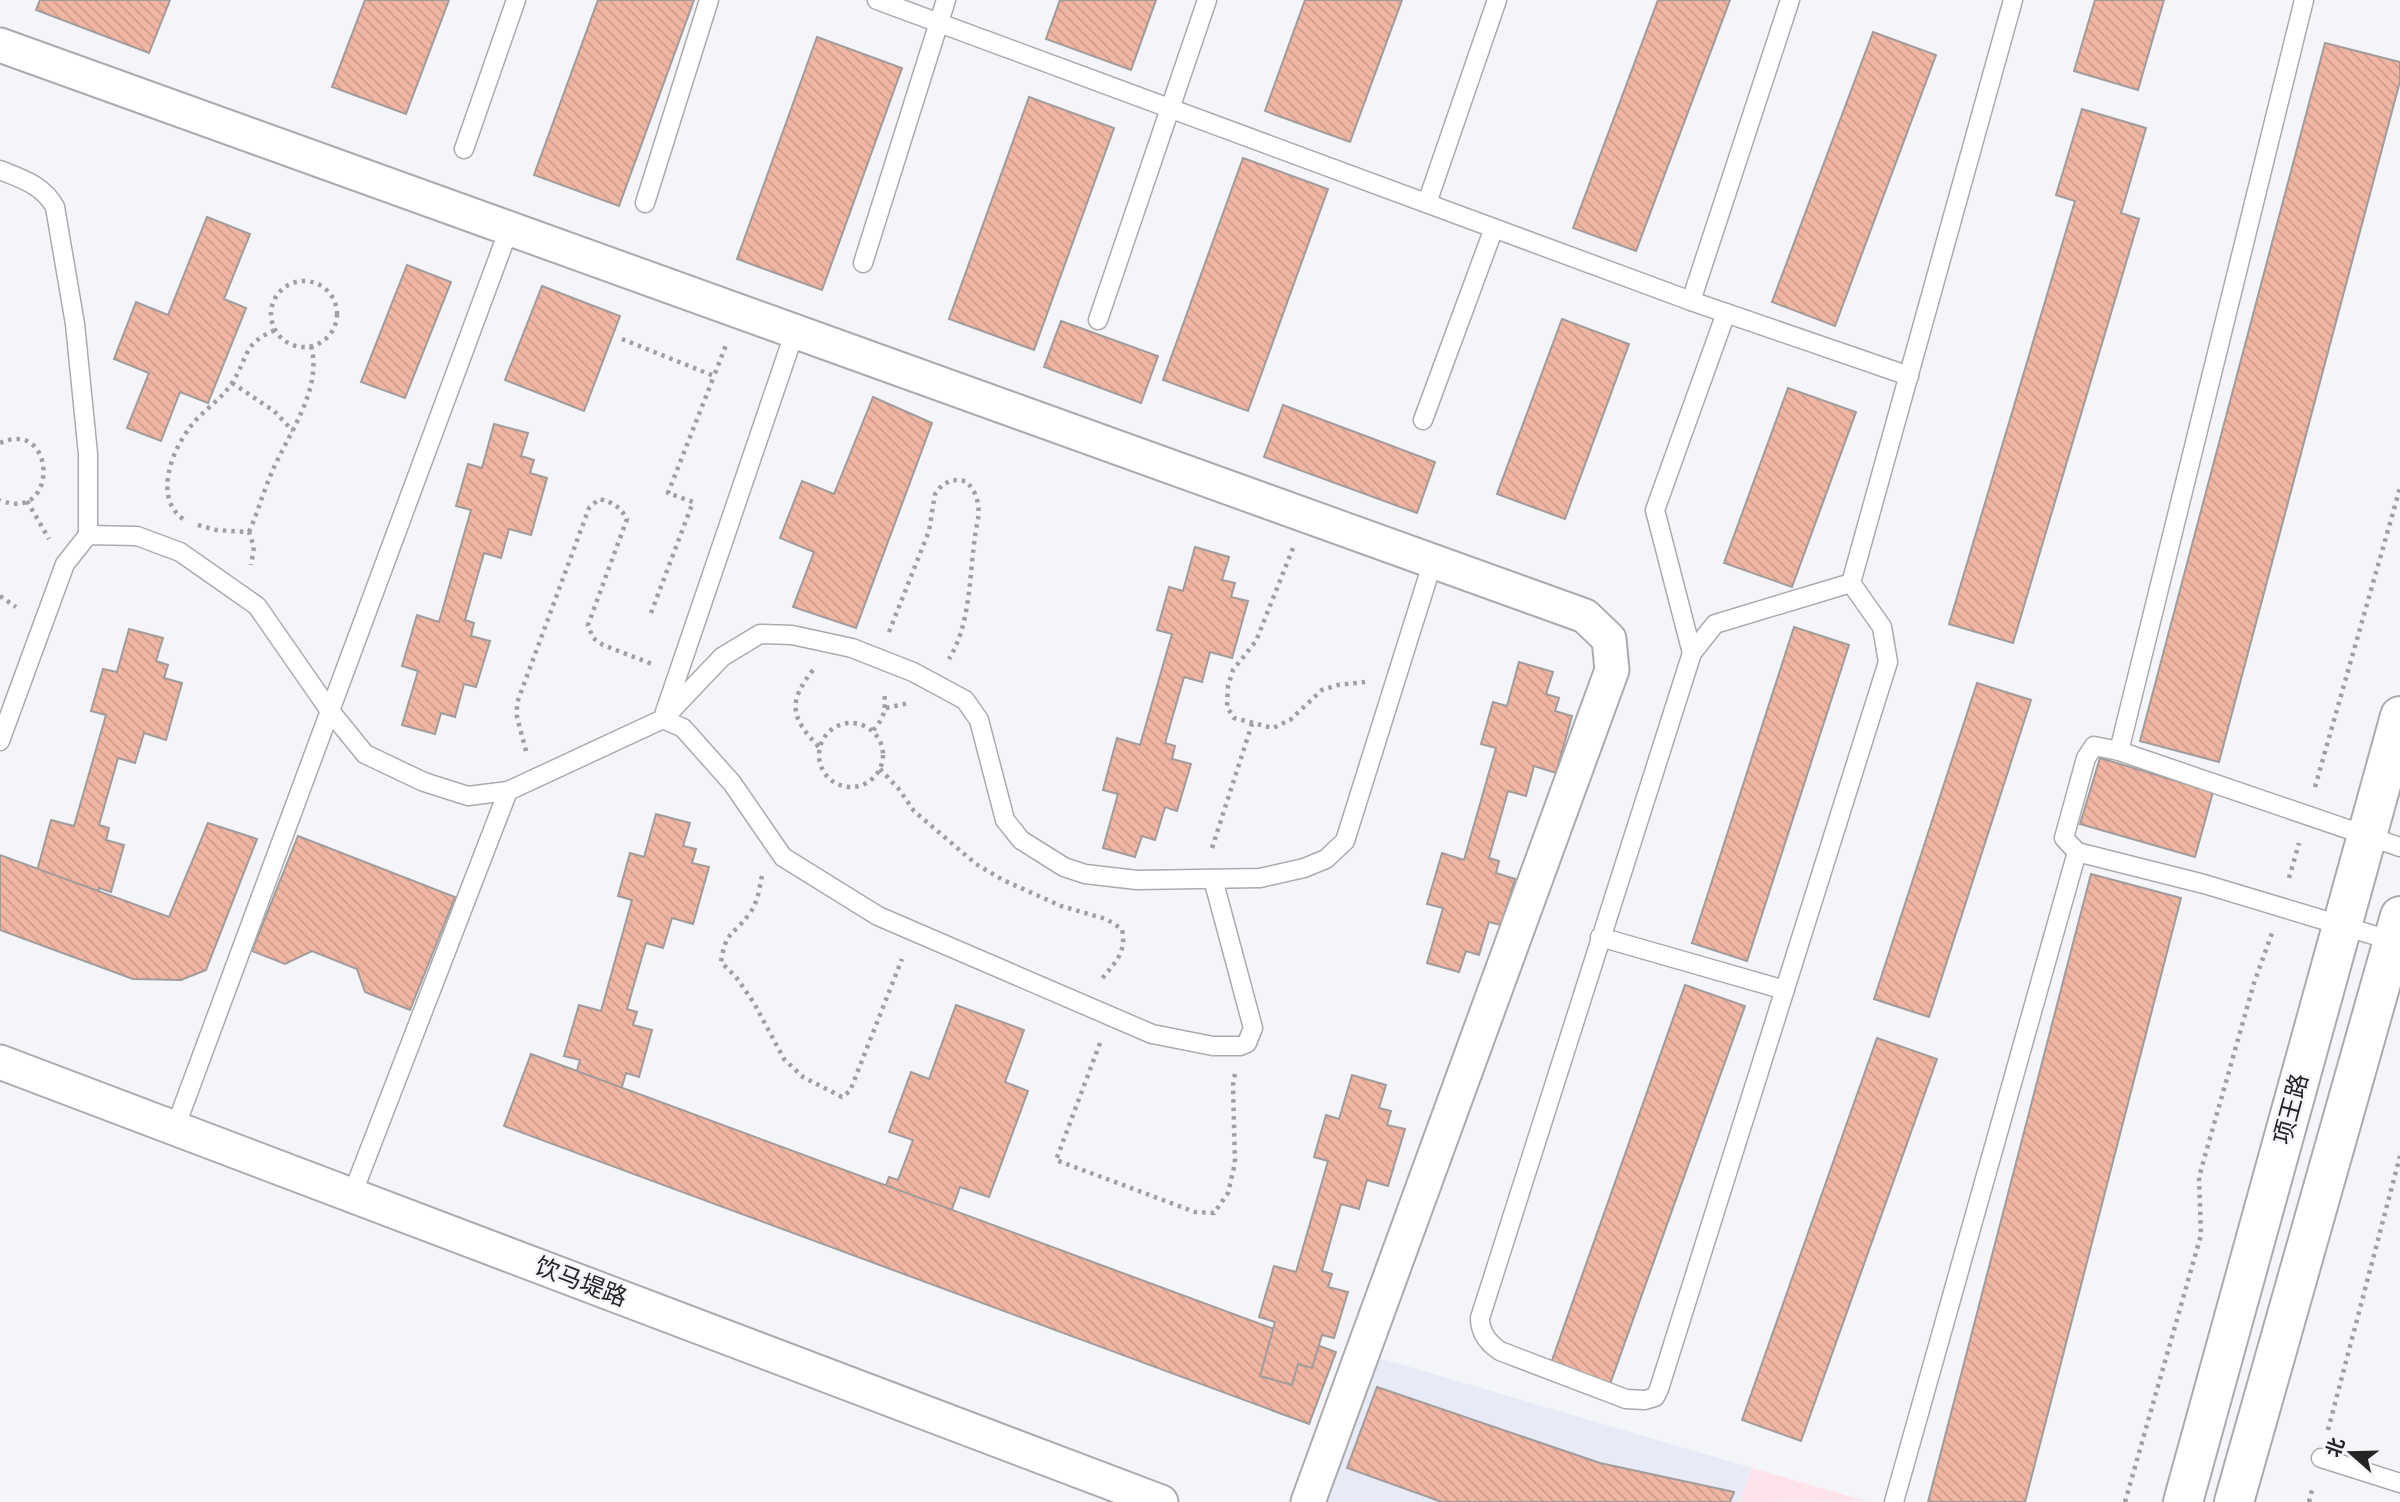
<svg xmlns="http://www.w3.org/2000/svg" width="2400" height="1502" font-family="'Golos Text','Noto Sans SC',sans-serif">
	<defs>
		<pattern id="building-back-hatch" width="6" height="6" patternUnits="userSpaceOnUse" patternTransform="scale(1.75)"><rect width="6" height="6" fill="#f1b6a3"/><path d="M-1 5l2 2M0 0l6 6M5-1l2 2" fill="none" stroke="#ce9c8c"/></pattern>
	</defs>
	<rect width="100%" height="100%" fill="#f4f5f9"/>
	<path fill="#e8ebf6" d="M1376,1357l376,111 -12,34h-417z"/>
	<path fill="#fee3ea" d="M1752,1468l114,33 -126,1z"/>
	<g fill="url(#building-back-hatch)" stroke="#a19c9b" stroke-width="2">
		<path d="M40,0h130l-21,53 -113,-43z"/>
		<path d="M365,0h84l-43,114 -74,-27z"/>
		<path d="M598,0h96l-75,206 -85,-31z"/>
		<path d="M1060,0h96l-25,70 -85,-31z"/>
		<path d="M1305,0h97l-52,142 -85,-31z"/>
		<path d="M1658,0h72l-94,251 -63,-23z"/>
		<path d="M2095,0h69l-26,90 -64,-19z"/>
		<path d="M1873,32l63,23 -101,271 -63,-24z"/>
		<path d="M817,37l85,31 -80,222 -85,-31z"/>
		<path d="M2325,43l75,19v19l-181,681 -79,-21z"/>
		<path d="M1029,97l85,31 -80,222 -85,-31z"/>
		<path d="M2082,109l64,19 -25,85 18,6 -126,424 -64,-19 126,-423 -19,-6z"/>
		<path d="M1243,158l85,31 -80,222 -85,-31z"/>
		<path d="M207,217l43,17 -26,65 22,9 -38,95 -28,-11 -19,49 -34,-13 22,-55 -35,-14 22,-57 32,13z"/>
		<path d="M407,265l44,17 -46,116 -44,-16z"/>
		<path d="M542,286l78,30 -36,95 -79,-31z"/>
		<path d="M1562,319l67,25 -64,175 -68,-25z"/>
		<path d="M1061,321l97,35 -17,47 -97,-36z"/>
		<path d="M1788,388l68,24 -64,175 -68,-24z"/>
		<path d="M873,397l59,26 -76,205 -63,-21 21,-55 -34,-14 22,-57 32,13z"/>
		<path d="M1283,405l152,57 -18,51 -153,-56z"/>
		<path d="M494,424l34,9 -7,23 13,4 -4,13 17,5 -16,57 -22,-6 -8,29 -17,-5 -19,67 9,3 -3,13 19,5 -14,46 -12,-3 -9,33 -14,-4 -6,21 -33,-9 16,-54 -16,-5 15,-51 22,7 32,-112 -15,-4 12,-42 14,4z"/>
		<path d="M1195,547l34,10 -7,23 13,3 -4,14 17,4 -16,57 -22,-6 -8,30 -18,-5 -19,66 10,3 -3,13 19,5 -14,47 -12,-4 -10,33 -13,-4 -7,21 -32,-9 15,-54 -15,-4 14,-52 23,7 32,-111 -15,-4 12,-43 14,4z"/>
		<path d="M1794,627l55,18 -102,316 -55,-18z"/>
		<path d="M129,629l34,9 -7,23 12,4 -4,13 18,5 -16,57 -22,-7 -9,30 -17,-5 -19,67 10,3 -3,12 18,5 -13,47 -12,-4 -10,34 -14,-4 -6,21 -32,-9 15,-55 -15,-4 14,-51 23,6 32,-111 -15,-4 12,-42 14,3z"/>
		<path d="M1519,662l34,10 -7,22 13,4 -4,13 17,5 -16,57 -22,-7 -8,30 -18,-5 -19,67 10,3 -3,12 19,6 -14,46 -12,-3 -10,33 -13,-4 -7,21 -32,-9 16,-55 -16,-4 15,-51 22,7 32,-112 -15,-4 12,-42 14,4z"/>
		<path d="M1977,683l54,17 -102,317 -55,-18z"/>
		<path d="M2100,758l113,34 -18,65 -115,-33z"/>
		<path d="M656,814l34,9 -7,23 13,3 -4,14 17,4 -16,57 -21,-6 -9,30 -17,-5 -19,66 10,3 -4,13 19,5 -13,47 -13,-4 -10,34 -14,-5 -5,22 -33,-9 16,-55 -16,-4 15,-51 22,6 31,-111 -14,-4 12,-43 14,4z"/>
		<path d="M208,823l49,16 -51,131 -25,10 -48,-1 -133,-49v-75l169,62z"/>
		<path d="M298,836l157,61 -45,113 -45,-18 -8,-23 -45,-18 -27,13 -33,-13z"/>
		<path d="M2091,874l90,24 -156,604h-97z"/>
		<path d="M1685,985l60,21 -136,381 -59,-21z"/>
		<path d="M956,1005l68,25 -19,52 23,9 -39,106 -29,-10 -17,47 -66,-24 12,-33 9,3 15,-40 -24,-8 22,-60 18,7z"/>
		<path d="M1877,1038l60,21 -136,382 -59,-21z"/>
		<path d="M531,1054l805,298 -27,72 -805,-298z"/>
		<path d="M1352,1075l34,10 -7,23 12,3 -4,14 18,4 -17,57 -21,-6 -8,29 -18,-5 -19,67 10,3 -4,13 20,5 -14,46 -12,-3 -10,33 -14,-4 -6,21 -32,-9 15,-54 -16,-5 15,-51 22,6 32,-111 -14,-4 12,-42 13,4z"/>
		<path d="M1377,1387l223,76 134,29 -4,10h-288l-95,-34z"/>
	</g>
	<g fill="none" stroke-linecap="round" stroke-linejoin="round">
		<defs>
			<g id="service">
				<path d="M877,0l814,301 218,75"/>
				<path d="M2304,0l-185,751 281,96"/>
				<path d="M464,149l52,-149"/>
				<path d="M0,170c22,9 43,15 55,37l20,117 13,130v81"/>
				<path d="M645,203l64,-203"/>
				<path d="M1427,203l70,-203"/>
				<path d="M863,263l83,-263"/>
				<path d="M1691,301l99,-301"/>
				<path d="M1098,320l109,-320"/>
				<path d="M1423,420l71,-192"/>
				<path d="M1851,583l-136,41 -23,29 -212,665c0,14 8,25 20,33l126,48 19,1 10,-3 4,-8 229,-727 -6,-35 -31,-44 162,-583"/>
				<path d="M1692,653l-37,-143 71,-197"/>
				<path d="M665,712l130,-381"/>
				<path d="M663,719l59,-62 38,-23 32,1 60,13 61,24 52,28 14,20 26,100 16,20 43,27 21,7 52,6 123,-2 44,-10 22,-9 19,-18 88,-280"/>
				<path d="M0,741l65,-177 23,-29 49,1 43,16 77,54 73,105 35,43 59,28 44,14 40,-5 155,-72 20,9 49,55 51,74 95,59 274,118 61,12h27l7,-3 6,-15 -40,-149"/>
				<path d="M2077,852l-13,-14 22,-80 8,-12 25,5"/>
				<path d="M1600,937l185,53"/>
				<path d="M175,1128l334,-899"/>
				<path d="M352,1195l156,-404"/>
				<path d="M2321,1458l79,25"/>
				<path d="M1894,1502l183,-650 127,32 189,57"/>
			</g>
			<g id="minor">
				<path d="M0,45l1585,571 24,23 3,31 -304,832"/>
				<path d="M0,1062l1161,440"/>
			</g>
			<g id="secondary">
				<path d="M2183,1502l217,-786"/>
				<path d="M2234,1502l166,-586"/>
			</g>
		</defs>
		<use href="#service" stroke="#aaabaf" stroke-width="21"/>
		<use href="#minor" stroke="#aaabaf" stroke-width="37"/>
		<use href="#secondary" stroke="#aaabaf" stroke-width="42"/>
		<g stroke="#9fa0a2" stroke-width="4.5" stroke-dasharray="3.5 5" stroke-linecap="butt">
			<circle cx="304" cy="314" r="33"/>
			<path d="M622,339l92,37 12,-31"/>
			<path d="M232,383l42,28 19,20"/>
			<path d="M0,443c57,-26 59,82 0,57"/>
			<path d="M27,501l22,38"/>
			<path d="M183,519c-30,-22 -11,-69 8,-93 11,-15 30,-26 41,-43 17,-26 10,-39 43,-53"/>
			<path d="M198,525l18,5 33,2 5,15 -3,18"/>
			<path d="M249,532c9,-20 14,-40 23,-60 16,-38 51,-83 39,-126"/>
			<path d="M1293,548l-37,93 -23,29 -5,16 -1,21 7,11 39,10 17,-8 32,-30 16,-5 27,-3"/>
			<path d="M0,596l16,11"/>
			<path d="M651,613l42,-111 -25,-9 46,-117"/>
			<path d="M889,632l40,-101 6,-37 7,-9 10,-5 14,1c7,8 11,14 12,24 2,12 -2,21 -3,32 -6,40 -4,86 -26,122"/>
			<path d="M813,670c-26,33 -22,48 6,77"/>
			<path d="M886,708l23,-5"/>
			<circle cx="851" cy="755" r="32"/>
			<path d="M873,730c12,-12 13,-22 11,-39"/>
			<path d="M526,751l-9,-34v-14l72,-195 10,-9c14,3 21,8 28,20l-39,106 5,13 10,7 49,19"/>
			<path d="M880,769l18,19 16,23 62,53 27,16 58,26 45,13 16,10c5,24 -7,33 -21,51"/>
			<path d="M2315,787l85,-299"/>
			<path d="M1212,848l40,-124"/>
			<path d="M762,876c-3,13 -4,27 -13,38 -16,23 -23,15 -28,48l15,15 18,26 30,56 19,18 39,20 8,-6 52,-132"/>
			<path d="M2289,878l10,-35"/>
			<path d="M1100,1043l-44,117 139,52 19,1 14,-20 7,-30 -2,-78 2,-11"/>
			<path d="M2328,1430l72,-274"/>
			<path d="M2125,1502l76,-267 -2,-58 55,-194 18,-50"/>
			<path d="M2309,1502l4,-16"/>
		</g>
		<use href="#service" stroke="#fff" stroke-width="18"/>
		<use href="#minor" stroke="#fff" stroke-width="33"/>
		<use href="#secondary" stroke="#fff" stroke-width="38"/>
	</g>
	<g text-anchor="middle" stroke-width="5" stroke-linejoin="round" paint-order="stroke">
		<g font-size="24" fill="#242425" stroke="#f4f5f9">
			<text transform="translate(2291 1109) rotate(-75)" y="8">项王路</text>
			<text transform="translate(581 1282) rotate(21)" y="8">饮马堤路</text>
		</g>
	</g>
	<g transform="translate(2351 1453) rotate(290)" stroke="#f4f5f9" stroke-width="5" paint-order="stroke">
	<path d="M0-5L12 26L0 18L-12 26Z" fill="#242425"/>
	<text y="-10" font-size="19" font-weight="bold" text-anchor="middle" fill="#242425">北</text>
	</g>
</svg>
